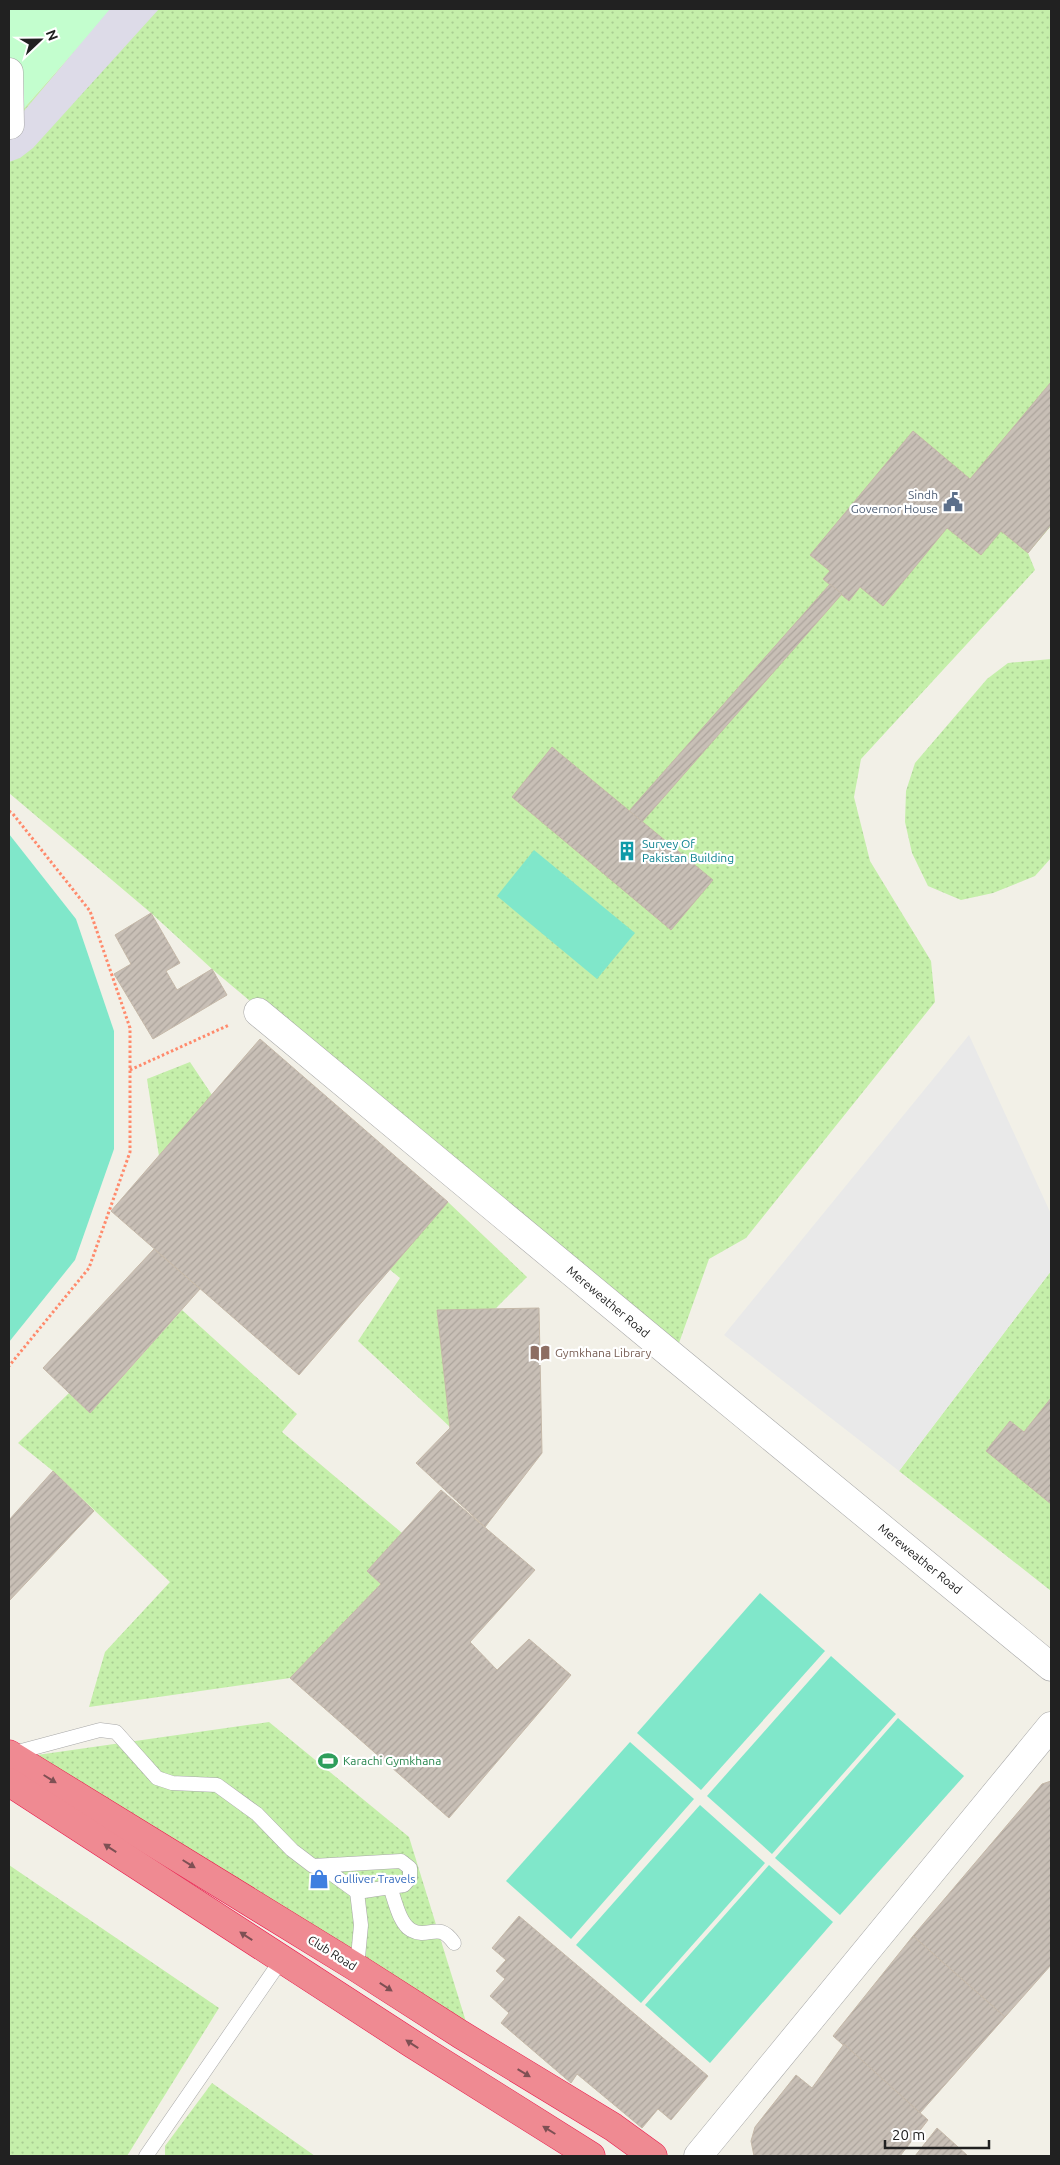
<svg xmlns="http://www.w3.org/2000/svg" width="1060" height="2165" font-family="Ubuntu,sans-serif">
	<defs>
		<pattern id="grass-dots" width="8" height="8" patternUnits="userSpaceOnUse" patternTransform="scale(1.25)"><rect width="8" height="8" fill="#c5efaa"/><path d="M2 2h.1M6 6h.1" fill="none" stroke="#a9cd92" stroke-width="1.8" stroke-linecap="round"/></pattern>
		<pattern id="building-hatch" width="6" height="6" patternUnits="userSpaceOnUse" patternTransform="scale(1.25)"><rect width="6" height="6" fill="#c8bfb6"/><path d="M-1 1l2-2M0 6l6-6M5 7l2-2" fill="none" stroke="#aca49c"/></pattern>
	</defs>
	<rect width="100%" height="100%" fill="#f2f0e7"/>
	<g fill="url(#grass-dots)">
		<path d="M112,9h939v517l-23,27 7,17 -174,189 -7,38 16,64 61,100 4,41 -189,236 -37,21 -35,98 -462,-388 -61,-56 -142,-120v-668z"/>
		<path d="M1051,659v199l-16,18 -42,17 -32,7 -33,-14 -16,-33 -7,-31 1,-31 9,-28 72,-84 21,-16z"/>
		<path d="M190,1062l22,33 -53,61 -12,-77z"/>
		<path d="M448,1202l79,75 -32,32 -45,118 -92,-86 42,-63 -11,-9z"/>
		<path d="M1051,1271v320l-152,-120z"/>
		<path d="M182,1310l115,104 -15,18 120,101 -35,38 14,13 -91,94 -201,29 16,-55 65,-70 -117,-111 -35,-28 51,-50 21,20z"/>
		<path d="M269,1722l140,115 58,188 -430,-270z"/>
		<path d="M9,1865l210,143 -92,148h-118z"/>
		<path d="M212,2083l103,73h-150v-10z"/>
	</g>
	<path fill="#c3fece" d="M9,9h103l-103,116z"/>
	<g fill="#80e7ca">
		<path d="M9,834l67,85 38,112v118l-39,111 -66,82z"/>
		<path d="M534,850l101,83 -38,46 -100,-83z"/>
		<path d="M760,1593l65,58 -124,139 -64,-57z"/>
		<path d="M831,1656l65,58 -124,140 -65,-58z"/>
		<path d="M898,1718l66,58 -124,139 -65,-57z"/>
		<path d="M630,1742l64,57 -123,140 -65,-58z"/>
		<path d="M700,1805l65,58 -124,140 -65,-58z"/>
		<path d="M769,1865l64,57 -123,141 -65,-58z"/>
	</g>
	<path fill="#e9e9e9" d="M969,1035l82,179v57l-152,200 -175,-136z"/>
	<path fill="#dddbe8" d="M110,9h49l-126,139 -13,10 -11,4v-90l9,46z"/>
	<g fill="url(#building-hatch)" stroke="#c5b8a8">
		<path d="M1051,382v143l-23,28 -27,-22 -20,24 -34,-27 -64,78 -23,-19 -11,14 -26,-22 7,-8 -20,-16 103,-124 57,48z"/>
		<path d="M830,584l12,10 -200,228 -13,-11z"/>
		<path d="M552,747l161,133 -42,50 -159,-133z"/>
		<path d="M151,913l29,50 -14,8 11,19 35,-21 15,26 -74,44 -39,-65 17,-10 -16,-29z"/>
		<path d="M260,1039l188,163 -149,173 -188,-164z"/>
		<path d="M154,1249l46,40 -110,124 -47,-45z"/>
		<path d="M539,1308l3,145 -57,74 -69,-64 34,-35 -13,-118z"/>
		<path d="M1051,1398v106l-65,-53 24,-30 14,11z"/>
		<path d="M53,1471l41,40 -85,90v-81z"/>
		<path d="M441,1490l94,80 -65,72 27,28 32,-31 42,36 -122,143 -159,-140 91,-94 -14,-13z"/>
		<path d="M1051,1781v184l-46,52 -92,-81 129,-152z"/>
		<path d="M519,1916l189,160 -37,44 -13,-11 -16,19 -65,-54 -6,9 -70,-60 8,-10 -19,-17 15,-17 -9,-8 10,-11 -14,-12z"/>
		<path d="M913,1936l92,81 -85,96 -87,-77z"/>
		<path d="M844,2044l84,76 -28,36h-146l-3,-15 4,-14 41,-52 16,13z"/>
		<path d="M937,2128l31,28h-53z"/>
	</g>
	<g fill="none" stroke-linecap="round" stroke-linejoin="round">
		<defs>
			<g id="lane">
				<path d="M10,1754l90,-24 16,2 41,46 15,5 45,2 40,29 35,36 21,16 88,-5 9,7v10l-6,7 -47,7 -36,-26"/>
				<path d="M390,1887c5,13 9,36 21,43 18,10 27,-10 43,13"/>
				<path d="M357,1892l4,33 -4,43"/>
				<path d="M146,2156l136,-197"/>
			</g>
			<g id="street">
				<path d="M9,72l1,53h-1"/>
				<path d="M258,1012l416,345 377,310"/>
				<path d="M698,2156l353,-430"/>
			</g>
			<g id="highway">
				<path d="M9,1754l348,214 103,66 153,93 40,29"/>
				<path d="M9,1782l402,261 180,113"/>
			</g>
		</defs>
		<use href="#lane" stroke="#a8a8a8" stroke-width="15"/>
		<use href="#street" stroke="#a8a8a8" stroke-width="29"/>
		<use href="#highway" stroke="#ea1a4c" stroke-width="29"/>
		<g stroke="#ff8a6c" stroke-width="3" stroke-dasharray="2.5 2.5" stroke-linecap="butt">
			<path d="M9,811l4,3 77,97 40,117v124l-41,116 -80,98"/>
			<path d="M130,1070l99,-45"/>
		</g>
		<use href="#lane" stroke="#fff" stroke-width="14"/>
		<use href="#street" stroke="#fff" stroke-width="28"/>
		<use href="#highway" stroke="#ef8a92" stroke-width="28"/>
	</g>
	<defs><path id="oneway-solid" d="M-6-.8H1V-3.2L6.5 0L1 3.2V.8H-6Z" transform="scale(1.25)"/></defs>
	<g fill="#7e5054">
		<use href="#oneway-solid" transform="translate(50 1779) rotate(32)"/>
		<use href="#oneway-solid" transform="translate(110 1848) rotate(-147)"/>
		<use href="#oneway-solid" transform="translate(189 1864) rotate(32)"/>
		<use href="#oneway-solid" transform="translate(246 1936) rotate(-147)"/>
		<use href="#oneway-solid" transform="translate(386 1987) rotate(33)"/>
		<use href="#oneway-solid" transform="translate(412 2044) rotate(-147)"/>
		<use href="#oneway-solid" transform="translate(524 2073) rotate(31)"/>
		<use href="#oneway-solid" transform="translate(549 2130) rotate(-148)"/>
	</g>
	<defs>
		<symbol id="civic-bare" viewBox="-9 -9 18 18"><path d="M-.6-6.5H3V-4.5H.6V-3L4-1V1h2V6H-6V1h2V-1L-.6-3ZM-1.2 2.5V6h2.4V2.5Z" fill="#5c6f8a" stroke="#fff" stroke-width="2.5" paint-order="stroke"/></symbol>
		<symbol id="building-bare" viewBox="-9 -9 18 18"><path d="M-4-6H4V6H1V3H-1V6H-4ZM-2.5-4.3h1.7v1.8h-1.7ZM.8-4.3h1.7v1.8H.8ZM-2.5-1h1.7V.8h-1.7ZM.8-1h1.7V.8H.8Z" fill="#0f9aa8" stroke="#fff" stroke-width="2.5" paint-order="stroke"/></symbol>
		<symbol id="library-bare" viewBox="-9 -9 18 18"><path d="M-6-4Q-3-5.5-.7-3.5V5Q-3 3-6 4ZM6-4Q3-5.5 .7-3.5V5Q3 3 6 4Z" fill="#8d6e63" stroke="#fff" stroke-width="2.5" paint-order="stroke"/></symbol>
		<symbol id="stadium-bare" viewBox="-9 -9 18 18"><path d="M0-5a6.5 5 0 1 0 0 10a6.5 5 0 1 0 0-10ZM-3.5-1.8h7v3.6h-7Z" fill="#2e9e5b" stroke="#fff" stroke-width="2.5" paint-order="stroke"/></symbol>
		<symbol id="shop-bare" viewBox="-9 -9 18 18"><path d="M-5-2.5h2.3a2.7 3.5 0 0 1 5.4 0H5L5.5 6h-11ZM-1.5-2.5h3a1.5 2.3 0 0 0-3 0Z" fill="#3f7fe0" stroke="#fff" stroke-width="2.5" paint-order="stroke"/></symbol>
	</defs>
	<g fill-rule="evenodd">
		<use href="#civic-bare" x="939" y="488" width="28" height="28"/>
		<use href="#building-bare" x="613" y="837" width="28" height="28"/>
		<use href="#library-bare" x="526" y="1339" width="28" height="28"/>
		<use href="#stadium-bare" x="314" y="1747" width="28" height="28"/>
		<use href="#shop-bare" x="305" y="1865" width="28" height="28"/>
	</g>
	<g text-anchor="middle" stroke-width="4.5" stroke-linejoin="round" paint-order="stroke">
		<g font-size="12" fill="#4e5e75" stroke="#fff" text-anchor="end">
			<text x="938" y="499">Sindh<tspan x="938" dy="14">Governor House</tspan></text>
		</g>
		<g font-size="12" fill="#0d838f" stroke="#fff" text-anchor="start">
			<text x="642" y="848">Survey Of<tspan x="642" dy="14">Pakistan Building</tspan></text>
		</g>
		<g font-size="12" fill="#212121" stroke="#fff">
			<text transform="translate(608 1302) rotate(40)" y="4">Mereweather Road</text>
			<text transform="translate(920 1559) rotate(39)" y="4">Mereweather Road</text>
			<text transform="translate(332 1953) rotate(32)" y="4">Club Road</text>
		</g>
		<g font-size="12" fill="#785e54" stroke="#fff" text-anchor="start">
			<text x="555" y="1357">Gymkhana Library</text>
		</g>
		<g font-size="12" fill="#27864d" stroke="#fff" text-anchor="start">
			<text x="343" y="1765">Karachi Gymkhana</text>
		</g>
		<g font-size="12" fill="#366cbe" stroke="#fff" text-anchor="start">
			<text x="334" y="1883">Gulliver Travels</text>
		</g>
	</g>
	<rect width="1060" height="2165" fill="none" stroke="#212121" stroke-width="20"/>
	<g transform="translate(40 40) rotate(68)" stroke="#ffffff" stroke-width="4" paint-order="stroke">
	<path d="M0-4L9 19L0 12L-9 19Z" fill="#212121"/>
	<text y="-8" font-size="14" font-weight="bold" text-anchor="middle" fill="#212121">N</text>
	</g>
	<path d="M885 2140v8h104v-8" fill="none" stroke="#212121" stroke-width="2.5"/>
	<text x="892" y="2140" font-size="15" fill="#212121" stroke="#ffffff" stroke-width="4" paint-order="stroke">20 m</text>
</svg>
